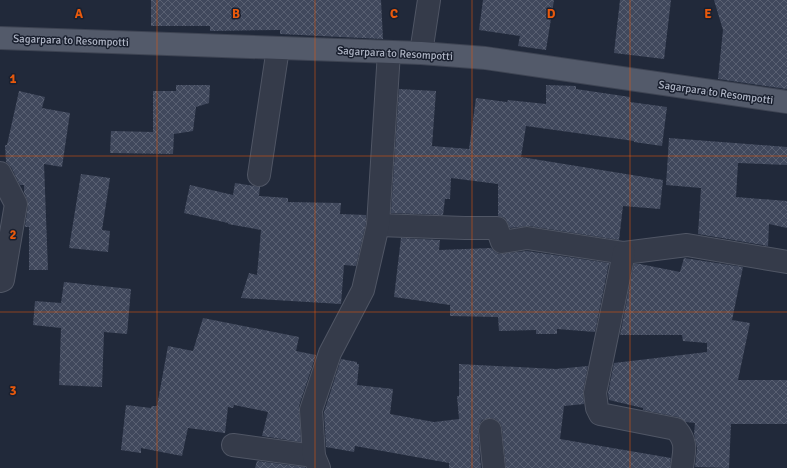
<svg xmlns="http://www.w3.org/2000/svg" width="787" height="468" font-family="Signika,sans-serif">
	<defs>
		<pattern id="building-cross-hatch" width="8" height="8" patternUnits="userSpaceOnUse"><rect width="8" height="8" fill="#40485c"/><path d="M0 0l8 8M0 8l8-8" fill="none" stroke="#596072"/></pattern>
	</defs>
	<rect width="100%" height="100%" fill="#21293a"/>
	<g fill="url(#building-cross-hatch)">
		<path d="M151,0h230l2,39 -103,-5v-4l-70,1v-5h-59z"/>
		<path d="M483,0h71l-8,50 -28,-4 2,-10 -41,-6z"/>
		<path d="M620,0h51l-7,59 -50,-6z"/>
		<path d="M714,0h73v89l-69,-10 5,-49z"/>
		<path d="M176,85h34l-1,18 -13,4 -3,24 -19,3 -1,20 -63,-1 1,-22 42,1v-41h23z"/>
		<path d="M546,85l30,1v3l54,8v5l37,5 -5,39 -28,-4v-1l-108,-15 -5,31 142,23 -3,29 -37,-3 -4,34 -90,-14 -19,2 -5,-10 -7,-2v-32l-47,-6 -1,21h-5l-2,16 -52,-2 8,-124 37,2 -4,55 37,3 7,-51 31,4 1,-2 38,4z"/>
		<path d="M19,91l26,6 -3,11 28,5 -8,54 -18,-3 4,106h-19v-43h-4v-1l3,-20 -1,-7 -3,-7v-7h-4l-9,-18 -5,-5 -1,-17h2z"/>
		<path d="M669,138l118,9v18l-49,-2 -2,34 51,4v27l-18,-4 -1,22 -70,-12 3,-46 -35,-3z"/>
		<path d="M81,174l29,4 -8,52 8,1 -2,21 -39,-4z"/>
		<path d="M235,183l25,4 -1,9 29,2v4l53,1 -1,11 26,1v8l-10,43 -12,-1 -3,39 -100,-6 8,-25 8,2 4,-45 -33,-6v-1l-44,-10 6,-28 43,10z"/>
		<path d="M401,238l39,2 -1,10 52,-2 3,3 5,3 28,-3 82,12 -14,69 -38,-3v5h-21v-4l-37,1 -1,-14 -48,-1v-11l-56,-8z"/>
		<path d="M684,258l59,9 -11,53 18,3 -12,57h49v44h-56l-2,44 -34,-1 2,-19 -3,-14 1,-11 -9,-1 -8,-5 -35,-7v-2l-34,-8 -1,-7 6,-30 93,-11v-9l-24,-2 -1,-6h-62l14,-71h6l40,8z"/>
		<path d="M64,282l67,7 -4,45 -23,-2 -2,55 -43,-2 2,-57 -28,-3 2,-24 26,2z"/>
		<path d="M203,318l96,19 -3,14 20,4 -17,51 2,36 -39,-6 6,-24 -34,-7 -1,3 -5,-1 -3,26 -37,-5 -6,28 -41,-8v5l-20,-3 5,-45 25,3 1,-2h5l11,-60 25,5z"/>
		<path d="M341,359l16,3v2h2l-2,21 36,4 -3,25 44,8 25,-3 -2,-23h2v-32l97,5 32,-3 -5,25 1,13 -20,2 -4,33 111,19 -1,10h-164l-4,-40 -2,-5 -5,-4 -6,-1 -7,2 -3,5 -1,6 3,37h-32v-5l-94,-17 -1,6 -28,-5 -2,-35z"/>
		<path d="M257,461l48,6v1h-50z"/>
	</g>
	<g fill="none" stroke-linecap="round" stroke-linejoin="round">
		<defs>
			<g id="minor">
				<path d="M421,53l8,-53"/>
				<path d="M0,173l16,31 -13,76 -3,1"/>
				<path d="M259,175l19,-127"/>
				<path d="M378,225l87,3h32l5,14 25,-4 97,15 63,-8 100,17"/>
				<path d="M624,253l-29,140 2,15 3,6 76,15c12,14 8,22 6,39"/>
				<path d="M490,430l4,38"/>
				<path d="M233,445l81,11"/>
				<path d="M319,468l-5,-12 -3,-46 19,-57 33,-63 15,-65 11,-173"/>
			</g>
			<path id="major" d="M0,38l421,15 64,5 302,44"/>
		</defs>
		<use href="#minor" stroke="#505665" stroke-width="24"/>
		<use href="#major" stroke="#3e4453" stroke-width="24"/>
		<use href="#minor" stroke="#353b4a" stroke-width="22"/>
		<use href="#major" stroke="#535a6a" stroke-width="22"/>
	</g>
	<path fill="none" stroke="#e8590c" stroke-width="1" stroke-opacity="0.55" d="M157,0v468M315,0v468M472,0v468M630,0v468M0,156h787M0,312h787"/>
	<g text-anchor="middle" stroke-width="3" stroke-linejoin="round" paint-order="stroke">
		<g font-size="11" fill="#b0b6c6" stroke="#1a202f">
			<text transform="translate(71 40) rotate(2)" y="4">Sagarpara to Resompotti</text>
			<text transform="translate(395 53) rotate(3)" y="4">Sagarpara to Resompotti</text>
			<text transform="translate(716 92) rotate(8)" y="4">Sagarpara to Resompotti</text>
		</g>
	</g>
	<g font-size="13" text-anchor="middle" font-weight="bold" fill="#e8590c" stroke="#1a202f" stroke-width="3" stroke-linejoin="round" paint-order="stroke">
		<text x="79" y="18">A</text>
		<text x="236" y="18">B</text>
		<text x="394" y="18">C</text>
		<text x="551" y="18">D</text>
		<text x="708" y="18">E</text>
		<text x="13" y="83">1</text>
		<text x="13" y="239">2</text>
		<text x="13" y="395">3</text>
	</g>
</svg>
